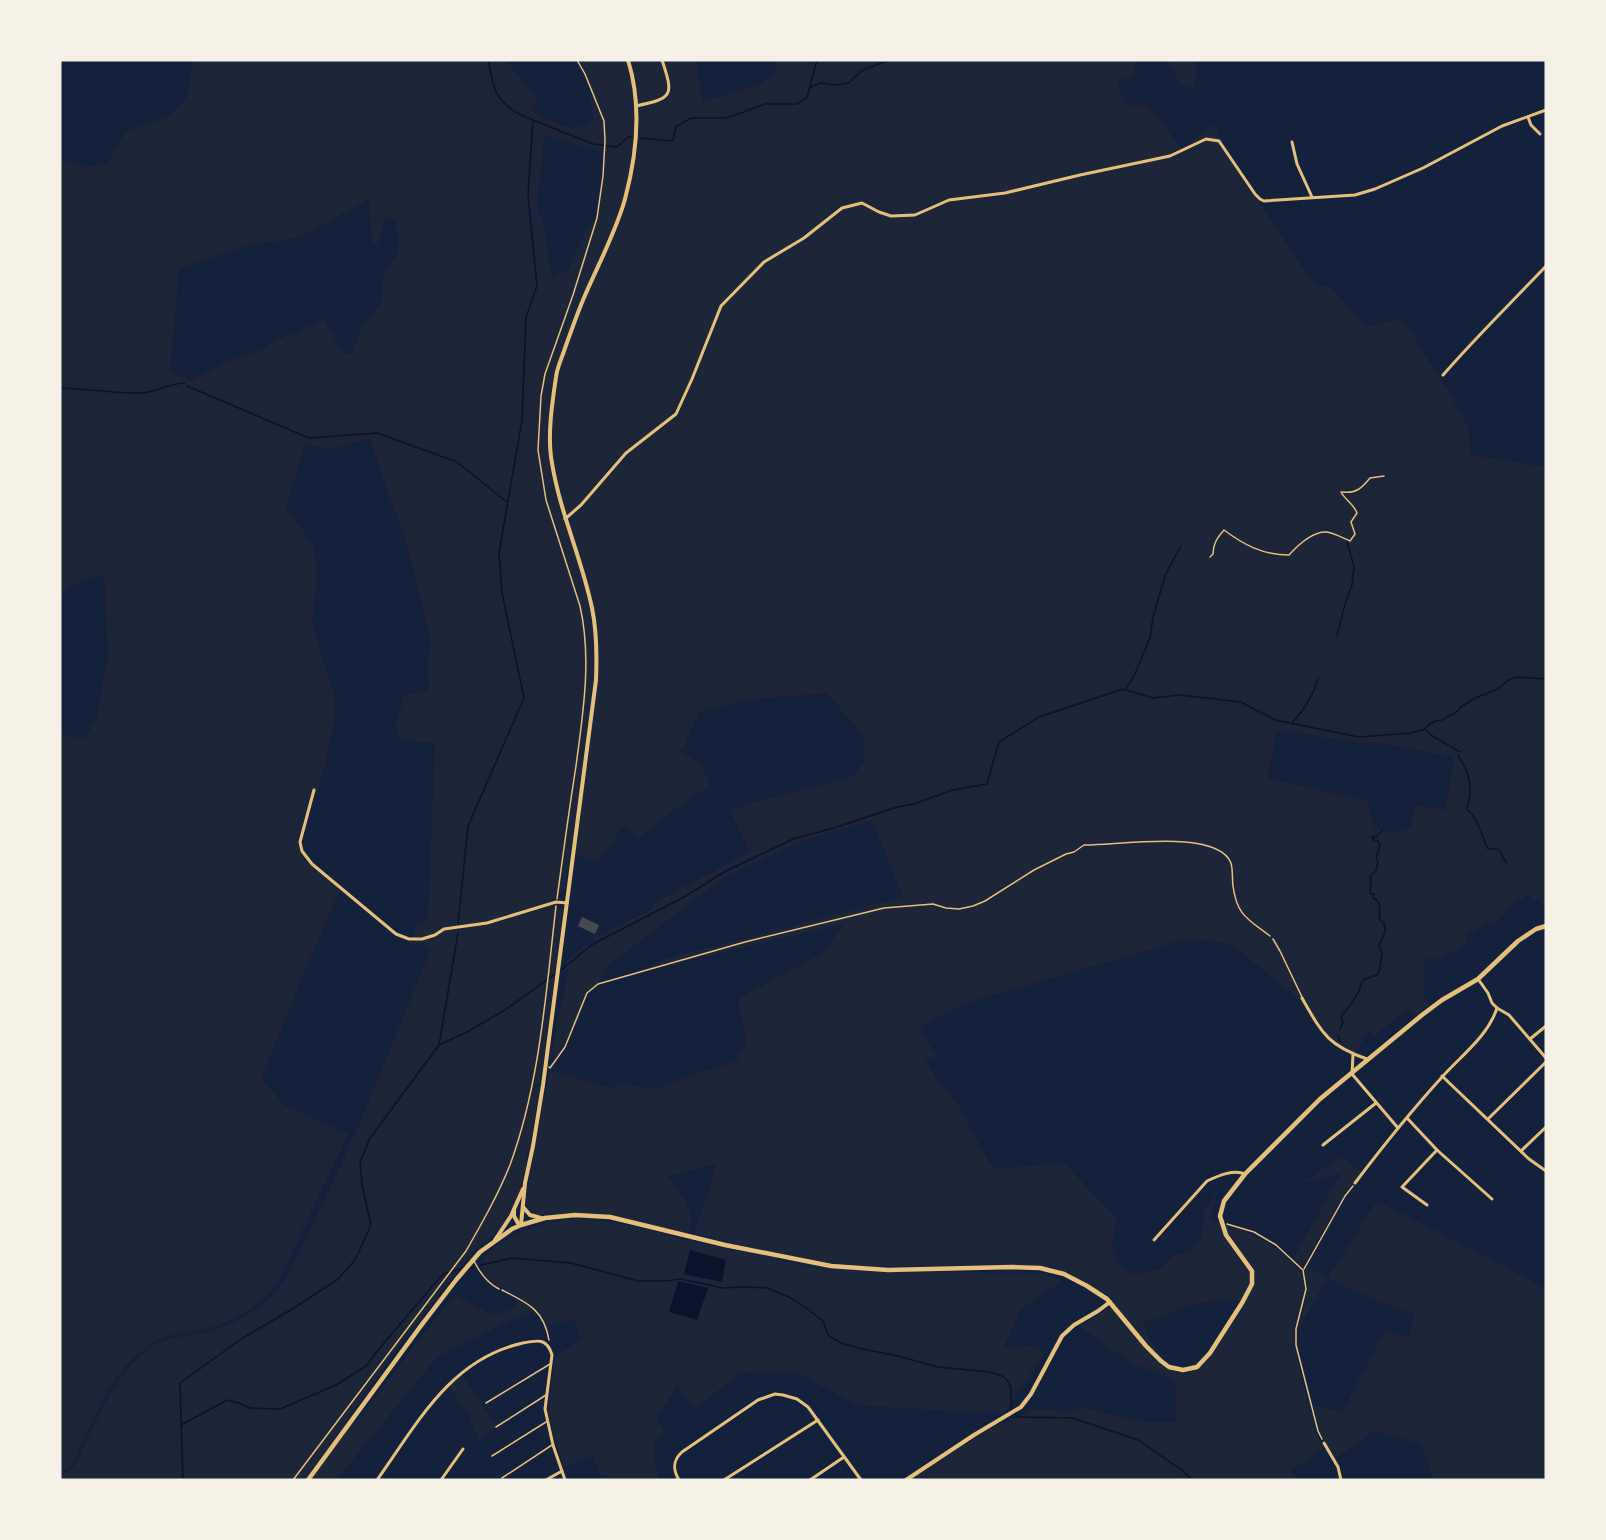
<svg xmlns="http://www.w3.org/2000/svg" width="1606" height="1540" font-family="Arial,sans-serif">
	<rect width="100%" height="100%" fill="#14213d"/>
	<g fill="#1d2539" fill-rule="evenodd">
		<path d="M194,60h312l31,40 -6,11c18,8 45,28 62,8l-3,-18 3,-6 -16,-35h119l6,42 54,-16 21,-13 -1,-13h371l-11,1 -2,15 -17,5 8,24h23l34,44 32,-25 15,34 87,129 14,-1 35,41 35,-8 6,4 26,44 6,6 30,53 3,29 75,12v443l-7,-11 -6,3 -4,-7 -17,9 -19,23 -7,-6 -8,8 -13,6 3,8 -28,17 -6,-2 -9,1 -1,37 5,9 -12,9 -10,-5 -12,9 -20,18 -6,-5 -14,23 -12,-6 -16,-11 -31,-40 -51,-42 -16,-10 -17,-5 -32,1 -207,60 -34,15 -19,12 17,29h-13l14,25 19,21 36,66 71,-6 52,55 -4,32 9,18 14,6 25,-5 16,-15 14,-1 12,-15 2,-27 13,-18 -7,26c34,12 55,18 82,42l49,-88 -38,10 38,-27 22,17 -20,23 -43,74 5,19 -12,47 8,40 16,60 7,12 -33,22 7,10h-389l89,-56 7,-1 27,-13 16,-1 21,3 11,-5 64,15h33l-2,-40c-9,-10 -23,-10 -35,-15 -22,-10 -40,-29 -61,-40l31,-20 3,-8 -42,-25 -23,-7 -29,-2 -142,1 -53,-3 -90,-19 -39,-10c5,-24 17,-45 20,-70l-47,12c10,15 32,39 20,57 -22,-1 -45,-11 -67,-16 -13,-3 -28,-3 -41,-4 -17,0 -54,12 -55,-13l24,-128 10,1 52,15 9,-4 35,5 39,-15 41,-12 12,-19 -9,-44 85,-46 22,-30 -208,50 28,-14 238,-62 -31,-77 -72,21 -77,37 -117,89 -8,17 -11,9 -10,29 -20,34 -7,4 18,-88 -2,-11 31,-24 57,-29 -2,-4 98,-52 -20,-41 24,-9 98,-25 12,-15 -1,-27 -36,-42 -82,7 -46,12 -16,37 -6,1 24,13 9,23 -37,24 -34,28 -16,-12 -25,37 -27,-11 -7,39 -16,11 17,8 -29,200 -14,74 -6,17 -15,27 -32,28 -58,75 -63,87 8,5 64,-85 35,-43 38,20 19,-6 9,-11 -28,-15 -12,-13 3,-13 13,-12 18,-10 18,-8 14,-4 20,-4h21l50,8 48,13 122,26 21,3 51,3 155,1 10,1 17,7 -40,27 -19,40 31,-2 11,6c-14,21 -27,42 -42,62l-8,-4 -16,3 -122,-8 -60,-32 -57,-1 -44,37 -19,-22 -21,30 9,16 -12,11 5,36h-56l-9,-25 -29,12 -17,-57 8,-53 26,-17 -7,-21 -26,6 -12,-15 -20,8 -78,38 -102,124h-276v-6l10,-4 5,-5c20,-40 44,-104 87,-124 11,-4 25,-5 36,-7 28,-6 55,-18 75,-39 15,-15 28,-48 38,-67 46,-91 82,-186 120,-280h-4v-3l-3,-2 -16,2 9,-21 11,-3 7,-179h-21l-16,-5 -2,-11 8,-31 25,-5 -1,-26 2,-23 -6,-30 -20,-76 -12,-32 -22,-65 -37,11 -28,-4 -19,62 28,39 3,32 -5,42 7,28 16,48 -1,27 -8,38 -9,33 -6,6 -12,42 2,9 10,13 29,25 -34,79 -45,110 23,27 64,29 -71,150c-20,26 -50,40 -81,47 -11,2 -26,3 -36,8 -50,25 -64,79 -88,125l-5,5 -7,2v-737l25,5 12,-22 11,-62 -4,-81 -33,12 -11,9v-436l22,8 25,-3 19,-33 42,-14 19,-20zM544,136l63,16 -9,67 -11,8 -18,42 -17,9 -3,-15 -4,-35 -8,-21zM369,199l3,42 5,4 9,-28 9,2c2,14 8,28 -1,40 -2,4 -7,7 -9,11 -4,9 -1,22 -4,32 -4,10 -12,14 -17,22 -6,9 -7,20 -13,30h-8l-19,-35 -34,17 -1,-2 -27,15 -34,13 -38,19 -20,-11 9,-101 68,-23 53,-9zM1277,730l84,13 14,-1 79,15 -9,53 -29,-5 -3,10 -1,12 -19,6 -18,-5 -8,-27 -100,-23zM1226,1299l20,2c-11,18 -32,59 -50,68 -7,4 -14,3 -23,2l-23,-30 -7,-18 48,-18z"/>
		<path d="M1167,60h31l-2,1 -1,27 -13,-2z"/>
		<path d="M1376,1202h3l102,52 65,35v188l-3,3h-110l-11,-36 -48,-13 -39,28 -16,-24 -6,-30 29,7 43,-81 24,7 5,-24 -32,-11 -55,-25 -28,50 9,-39 -2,-18 1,-3 21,10z"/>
		<path d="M461,1373l35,54 -17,14 -10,-25 -21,-31z"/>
	</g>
	<g fill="#0b132b">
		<path d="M690,1250l36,10 -4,22 -38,-8z"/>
		<path d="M678,1281l30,7 -11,32 -28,-8z"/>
	</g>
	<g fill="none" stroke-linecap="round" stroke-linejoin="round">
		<g stroke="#0b132b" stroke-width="1.5">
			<path d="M809,88l11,-5 15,2 14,-2 12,-12 28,-11"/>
			<path d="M533,120l60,24 24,3 11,-10h4"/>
			<path d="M640,138l33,3 3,-14 15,-9h34l8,-2 32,-12h32l10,-7 10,-37"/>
			<path d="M187,386l122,52 68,-5 80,29 50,40"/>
			<path d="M60,388c27,0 53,6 80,5 14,0 33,-11 45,-10"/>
			<path d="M1337,636l8,-32 7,-19 2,-18 -7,-26"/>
			<path d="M1125,690l9,-14 16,-38 3,-21 13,-44 15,-27"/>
			<path d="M1292,723c12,-13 21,-26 26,-44"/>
			<path d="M1425,729l6,6 17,10"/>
			<path d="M1450,746l10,6"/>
			<path d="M1458,755c12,19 15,32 9,54"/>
			<path d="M1468,810c11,10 13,25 20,39h9l3,2 3,6"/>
			<path d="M1503,858l4,5"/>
			<path d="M1380,920c-2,-9 3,-18 -7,-22l1,-4h-3c-3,-5 2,-10 -1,-16l2,-4 4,-3 2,-10 -2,-4 4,-11 -2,-5 -4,-1 -2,-3 5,-1 6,-7"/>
			<path d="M458,924l10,-98 56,-128 -22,-105 -3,-40 23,-133 4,-103 11,-31 -9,-92 5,-74c-15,-5 -33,-16 -38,-31 -3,-9 -5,-19 -7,-29"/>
			<path d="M1380,968l2,-16 -3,-6 6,-14 -1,-9 -3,-2"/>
			<path d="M1340,1030l3,-8 -2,-6c10,-10 17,-20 21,-34l3,-3 12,-4 3,-6"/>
			<path d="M1338,1035l2,7"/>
			<path d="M439,1045l28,-13 38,-22 61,-44 25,-21 95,-49 38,-24 69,-33 41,-11 63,-21 17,-3 38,-14 35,-6 12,-42 40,-25 84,-28 30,9 26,-3 62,7 34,18 84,17 52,-4 14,-4 3,-4 7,-4 7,-1 16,-9 3,-4 14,-9 23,-9 9,-8 8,-4 31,2"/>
			<path d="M481,1265l31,-7 59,5 67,18h27l16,-2 42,9 20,-1 25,1 23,10 18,12 14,11 5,14 13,8 17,5 40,8 40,11 52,5 12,4 6,5 3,7v22l7,7 55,1 65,22 45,31 9,9"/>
			<path d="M471,1268h2"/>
			<path d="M181,1425l46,-25 12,3 11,5 30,1 56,-24 30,-19 12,-16 65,-76 17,-5"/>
			<path d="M183,1480l-3,-97 61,-44 53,-31 44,-29 17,-19 16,-35 -9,-40 -2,-23 10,-24 69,-93 19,-112"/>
		</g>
	</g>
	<path fill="#48494c" d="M582,917l17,8 -4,9 -17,-8z"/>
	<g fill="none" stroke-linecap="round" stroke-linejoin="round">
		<g stroke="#e5c07b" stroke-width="1.5">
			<path d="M1342,492c14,2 20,-4 28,-14l14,-2"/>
			<path d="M1210,557l3,-3c0,-10 4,-16 11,-24 20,15 39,25 65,25 9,-10 23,-24 38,-23 7,1 16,6 23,9l5,-7 -4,-12 6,-9c-3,-9 -12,-13 -16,-21"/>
			<path d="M557,899c6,-44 12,-89 19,-133 7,-53 16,-107 4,-160l-34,-106 -8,-50 3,-54 4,-22 28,-79 24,-77 6,-42 2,-35 -1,-20 -19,-47 -8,-14"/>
			<path d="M549,1067l1,1 15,-21 22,-54 11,-9 147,-42 139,-34 49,-4 13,4 13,1 14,-3 12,-5 49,-31 32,-16 8,-2 10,-7c31,1 133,-17 147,18 2,7 1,15 2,23 4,30 15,33 37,50"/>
			<path d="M1227,1224l27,8 22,13 27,25 3,19 -10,40v16l22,86 4,8"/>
			<path d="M1304,1269l41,-73 8,-10"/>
			<path d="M502,1290c26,13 42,20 47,50"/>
			<path d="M293,1480l173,-229c16,-28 32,-56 44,-86 30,-82 36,-173 46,-259"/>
		</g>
		<g stroke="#e5c07b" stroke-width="1.5">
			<path d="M1273,939l7,12 22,46"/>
			<path d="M474,1261c6,12 13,22 25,28"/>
			<path d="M486,1403l64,-39"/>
			<path d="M496,1427l50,-32"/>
			<path d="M492,1456l54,-34"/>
			<path d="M502,1478l50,-33"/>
		</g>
		<g stroke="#e5c07b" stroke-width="3">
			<path d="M636,106c37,-8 38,-10 26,-46"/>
			<path d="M1528,117l3,8 9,9"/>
			<path d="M1292,142l5,22 15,33"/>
			<path d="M1443,375c33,-38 69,-73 103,-109"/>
			<path d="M565,519l16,-14 45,-52 50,-39 16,-35 29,-73 43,-44 40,-24 38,-30 20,-5 17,9 12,4 24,-1 34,-15 56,-7 75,-18 90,-19 36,-17 13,2 36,53 5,5 4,2 91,-6 20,-6 48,-21 79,-42 44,-16"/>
			<path d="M314,790l-14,52 2,9 10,13 84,70 13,5h13l13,-4 9,-6 43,-6 69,-21 11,1"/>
			<path d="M1478,979l10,14 4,10 5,5 12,7 37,43"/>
			<path d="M1302,998c20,35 25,47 65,61"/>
			<path d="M1530,1039l16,-13"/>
			<path d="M1353,1054l-1,20 46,54"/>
			<path d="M1442,1076l87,83 17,12"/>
			<path d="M1407,1118l30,32 55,49"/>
			<path d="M1488,1119l58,-57"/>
			<path d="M1323,1145l53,-42"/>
			<path d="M1521,1151l25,-24"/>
			<path d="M1355,1183c28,-37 57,-73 88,-107 19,-21 45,-40 54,-68"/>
			<path d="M1427,1205l-25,-18 35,-37"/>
			<path d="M1154,1240l53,-59c11,-5 26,-12 38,-7"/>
			<path d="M1324,1443l14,24 3,13"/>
			<path d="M377,1480c40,-56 73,-121 146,-137 15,-3 24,-5 29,12l-7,54 8,36 12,35"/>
			<path d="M441,1480l22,-31"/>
			<path d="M546,1480l16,-9"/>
			<path d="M679,1480c-6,-10 -7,-19 3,-28l76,-52 17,-6 8,1 14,4 11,8 53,73"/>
			<path d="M724,1480l94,-60"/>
			<path d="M810,1480l34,-23"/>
		</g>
		<path stroke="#e5c07b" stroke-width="4" d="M906,1480l68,-45 47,-28 10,-13 31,-58 12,-11 24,-14 12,-9"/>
		<g stroke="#e5c07b" stroke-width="4">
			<path d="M523,1207l7,8 11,3"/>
			<path d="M514,1210v6l5,9"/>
			<path d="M521,1225l4,-42 8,-37 10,-61 53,-405c1,-24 1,-48 -4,-72 -10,-49 -32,-95 -40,-145 -5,-26 0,-59 4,-86 1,-9 5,-17 8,-26 6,-17 12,-34 19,-51 13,-31 33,-68 42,-101 12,-45 17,-94 3,-139"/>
			<path d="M495,1240l16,-24 12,-27"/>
		</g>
		<path stroke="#e5c07b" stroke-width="4.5" d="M308,1480l112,-153 36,-47 24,-28 32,-23 9,-4 24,-7 30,-3 35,2 115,28 106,21 57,4 124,-3 28,1 24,6 23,12 20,13 39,47 15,15 8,6 14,3 14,-3 13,-14 32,-50 10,-19v-13l-26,-36 -6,-19 4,-15 21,-27 75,-75 102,-84 20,-15 36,-21 40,-38 18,-12 10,-3"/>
	</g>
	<rect width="1606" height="1540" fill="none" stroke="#f6f1e7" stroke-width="123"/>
</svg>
